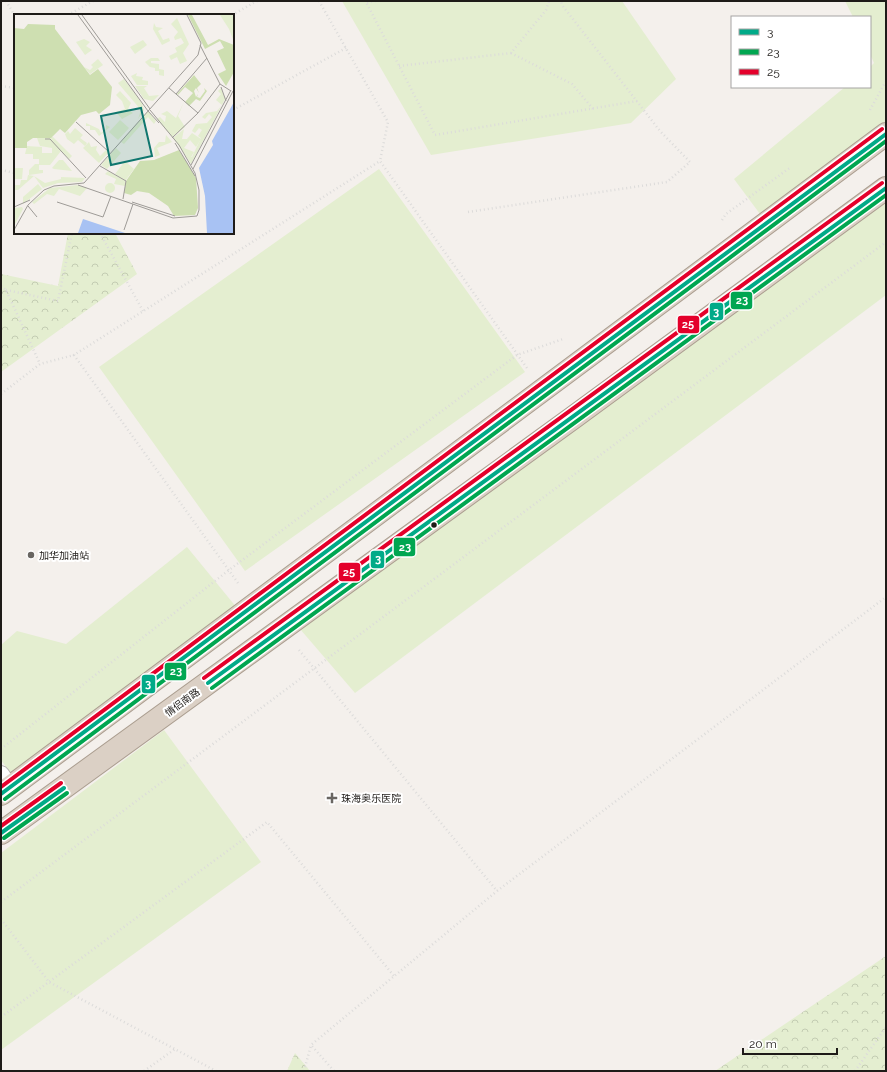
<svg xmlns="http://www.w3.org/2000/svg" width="887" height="1072" font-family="Raleway,'Noto Sans SC',sans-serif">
	<defs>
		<pattern id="park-crowns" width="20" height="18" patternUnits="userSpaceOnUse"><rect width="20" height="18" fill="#e4eed0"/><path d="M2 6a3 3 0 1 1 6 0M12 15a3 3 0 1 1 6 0" fill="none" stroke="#c3ccb2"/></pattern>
	</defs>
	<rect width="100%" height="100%" fill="#f4f0ec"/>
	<g fill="#e4eed0">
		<path d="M342,1h280l54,78 -45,44 -200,32z"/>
		<path d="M845,1h41v123l-126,90 -26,-35 111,-92h25v-20l4,-4 -4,-9v-37h-17z"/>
		<path d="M379,169l146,203 -280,199 -146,-204z"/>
		<path d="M886,195v100l-531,398 -55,-64z"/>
		<path d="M187,547l50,61 -225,167 -11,-15v-115l16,-14 49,13z"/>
		<path d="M164,730l97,132 -260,188v-197z"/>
	</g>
	<g fill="url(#park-crowns)">
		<path d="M68,233h47l22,41 -136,98v-98l57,12z"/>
		<path d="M886,956v115h-171z"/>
		<path d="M295,1053l15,18h-23z"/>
	</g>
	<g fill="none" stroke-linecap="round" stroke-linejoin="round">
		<defs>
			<path id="lane" d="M1,774l9,13"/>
			<g id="highway">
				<path d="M1,794l885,-660"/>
				<path d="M1,833l573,-416 312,-229"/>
			</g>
		</defs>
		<use href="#lane" stroke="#b5b2b0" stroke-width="18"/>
		<use href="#highway" stroke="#ab9e90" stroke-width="24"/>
		<g stroke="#dcdbda" stroke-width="2.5" stroke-dasharray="1 3" stroke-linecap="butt">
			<path d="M6,1l9,15"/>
			<path d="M319,1l69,121 -8,39"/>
			<path d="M376,1l-10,1 69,133 202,-34"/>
			<path d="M68,15l25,-14"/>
			<path d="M232,15l25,-14"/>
			<path d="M511,53l61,31 21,25"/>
			<path d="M399,66l112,-13 35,-43 3,-9"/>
			<path d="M1,86l14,2"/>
			<path d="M233,110l113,-62"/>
			<path d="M870,110l16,-29"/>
			<path d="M1,170l14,3"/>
			<path d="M468,212l199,-30 23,-20 -30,-31 -98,-126 -1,-4"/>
			<path d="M722,220l4,-6 65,-47"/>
			<path d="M100,233l43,78"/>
			<path d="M1,286l5,4 34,74"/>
			<path d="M6,290l52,11 14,-68"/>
			<path d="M1,394l39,-30 34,-9"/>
			<path d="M238,583l-164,-228 306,-194 147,207"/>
			<path d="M299,650l198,241 389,-294"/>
			<path d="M1,749l228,-179 288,-215 46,-16"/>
			<path d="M1,902l885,-660"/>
			<path d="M1,919l48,63 167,89"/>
			<path d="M1,1017l266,-195 127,154"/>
			<path d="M144,1071l31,-22"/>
			<path d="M304,1071l7,-26"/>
			<path d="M334,1071l-23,-26 186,-154"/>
			<path d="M855,1071l31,-44"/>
		</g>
		<use href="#lane" stroke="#fdfdfc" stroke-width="16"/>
		<use href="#highway" stroke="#dbd0c5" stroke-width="22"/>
		<defs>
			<g id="bus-1">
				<path d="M208,683l678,-495"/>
				<path d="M1,794l885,-660"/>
				<path d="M1,833l63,-45"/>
			</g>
			<g id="bus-2">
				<path d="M212,688l674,-493"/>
				<path d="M5,799l881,-658"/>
				<path d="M4,838l63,-45"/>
			</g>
			<g id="bus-3">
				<path d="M204,678l678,-495"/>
				<path d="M1,787l881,-658"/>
				<path d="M1,826l60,-43"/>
			</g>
		</defs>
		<use href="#bus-1" stroke="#fff" stroke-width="7"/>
		<use href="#bus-2" stroke="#fff" stroke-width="7"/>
		<use href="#bus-3" stroke="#fff" stroke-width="7"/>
		<use href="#bus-1" stroke="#0a8" stroke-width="4"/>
		<use href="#bus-2" stroke="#00a651" stroke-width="4"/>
		<use href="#bus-3" stroke="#e4002b" stroke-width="4"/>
	</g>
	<circle fill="#1e1b18" stroke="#fff" stroke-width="1.5" cx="434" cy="525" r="3.5"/>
	<g fill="#696662" stroke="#fff" stroke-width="1.5">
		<circle cx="31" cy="555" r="4"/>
		<path d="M330 792h4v4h4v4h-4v4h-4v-4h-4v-4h4z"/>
	</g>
	<g text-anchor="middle" stroke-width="4" stroke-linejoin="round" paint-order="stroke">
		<g font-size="10" fill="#1e1b18" stroke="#fff" text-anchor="start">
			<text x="39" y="559">加华加油站</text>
			<text x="341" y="802">珠海奥乐医院</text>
		</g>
		<g font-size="10" fill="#1e1b18" stroke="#fff">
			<text transform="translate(182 702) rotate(-36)" y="4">情侣南路</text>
		</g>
	</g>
	<g transform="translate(14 14)">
		<rect width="220" height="220" fill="#f4f0ec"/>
		<path d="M206,1h14v27l-5,-13zM163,4l12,26 -6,9 4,8 -7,3 -3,-7 -6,3 -2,-4 8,-4 -2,-4 9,-5 -3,-5 -6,2 -1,-3 4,-5 -7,-8zM140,9l2,4 7,1 -5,3 5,9 6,-2 1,3 -8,4 -9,-16zM129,26l4,5 -12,9 -5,-7zM137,44h7l2,3h-9v2l8,1v5l5,1v6l-5,-1v-4h-4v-3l-5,-1 -5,-5zM84,45l5,6 -13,9 -6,-7 6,3 3,-3 -2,-2zM123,59l-1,3 7,1 -1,3 6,1v4h-11l-6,-9zM110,65l18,24 2,7 -6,9 3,-9 -23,-27zM121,72h12l-3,2 5,8 10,-1 -6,6 -9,-2zM207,74l4,11 -34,65 -7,-11 8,4 9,-19 -3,-2 4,-6 -3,-2 -4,5 -3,-2 4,-7 11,-1 5,-6 -3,-3 -4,5 -3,-2 4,-4 11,-2 5,-6 -6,-5 5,-6 -3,-3zM106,77l11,12 -3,6 5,4 -11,6 -6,-7 9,-3 -3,-8 -6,-6zM170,88l-6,14 7,11 -13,10 -15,-18 3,-2 5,5 1,-6 -5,-2 6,-3 9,7zM134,97l8,10 -2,3 -6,-7 -24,27 -3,-2zM106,106l9,8 -11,12 -9,-8zM61,114l8,7 -3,3 7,5 -2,3 -7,-6 -4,4 -7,-5 -2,-5 3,-3 2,3zM152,121l6,7 -15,6 3,7 -5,2 -1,-9 5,-6h6zM39,123l19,19 -3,3 -8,-8 -11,14h-11v-6h-6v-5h-8l2,-8 15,1v6h10v-5l-12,-2 -3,-8zM102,134l5,5 -14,16 -6,-4zM94,157l17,10v5l-11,-2 2,-5 -11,-5zM14,161l6,1 -16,14h-4v-5h6l1,-5h6zM20,162l11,7 16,-4v-2l24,1 -3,4 -24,1 -15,5zM64,171l9,3 -7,8 -21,-7 -5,7 -7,-2 -13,10 -2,-2 18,-14z" fill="#e4eed0"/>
		<path d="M174,1h4l16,30 11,-6 15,6v27l-8,14 -8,-12 8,-4 -9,-19 7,-3 -4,-7 -15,8zM14,10l27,1v4l35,46 8,-6 14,18 -2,18 -11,9 -3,-3 -15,4 -16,18 -5,-4 -9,9h-18l-6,4v6h-13v-120l10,1zM180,61l7,9 -4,4 2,5 -3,-5 -2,3 2,6 2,-3 -1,3 3,1 5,-7 -1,-3 3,3 -7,10 -4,-2 -7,7 -12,-12zM171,73l8,6 -8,9 -7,-7zM165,136l17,28 2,30 -3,7 -21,1 -6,-10 -19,-13 -12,-2 -6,4 -7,-2 2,-12 14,-20 14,-1z" fill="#cedfb1" fill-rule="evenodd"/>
		<path d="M70,25l6,3 -4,4 6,4 -7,5 -9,-13zM72,109l13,6 2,4 5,-4v-4l4,2 -11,9 -4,-6h-5v-4h-4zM170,115l-2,10h5l5,-6 9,6 -5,8 -6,-7 -6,8 10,4 -3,5 -7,-4 -11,-15zM75,128l2,5 6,-1 -1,4 4,6 6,-6 3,2 -10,11 -16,-15zM45,146h4l9,11 -18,-2 -2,-1zM111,147l9,8 -9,12 -10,-7zM0,154h9l-1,11h-8zM91 174a5 5 0 1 1 10 0a5 5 0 1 1-10 0ZM8,193l1,2 -9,17v-18z" fill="#e4eed0"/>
		<path d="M21,150h4v6h4v3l-14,2v-5zM24,170l4,5 -19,15v-7z" fill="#e4eed0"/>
		<path d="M220,88v131h-27l-2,-37 -6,-28 14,-23 -1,-4zM69,205l42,14h-47z" fill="#a8c2f3"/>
		<path fill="none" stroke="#9e9b97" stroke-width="1" d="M64,1l70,96M68,1l68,94M186,31l20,39 11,7M207,73l5,14M155,74l29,25M162,80l31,-36M134,97l11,12M62,108l33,30M158,124l26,-25 22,-29M31,125h5l36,39M161,129l20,33M177,151l40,-75M86,152l26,15 -3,18M179,155l40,-78M64,171l95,33 24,-2 2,-6v-20l-4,-17 -16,-28 -29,-35M43,188l46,15 8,-21M118,188l43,14M14,192l9,11M0,193l16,-7M0,216l14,-25 16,-15 10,-4 30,-3 114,-128 3,-12 -14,-28M110,216l9,-26"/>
		<path fill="#0f766e" fill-opacity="0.15" stroke="#0f766e" stroke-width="2" d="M127,94l11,48 -41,9 -10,-49z"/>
		<rect width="220" height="220" fill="none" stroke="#1e1b18" stroke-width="2"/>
	</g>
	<g stroke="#fff" stroke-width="1.5">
		<rect x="730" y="291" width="23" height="19" rx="4" fill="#00a651"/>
		<rect x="709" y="302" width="15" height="19" rx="4" fill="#0a8"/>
		<rect x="677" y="315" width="23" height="19" rx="4" fill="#e4002b"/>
		<rect x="393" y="537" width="23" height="20" rx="4" fill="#00a651"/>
		<rect x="370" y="550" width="15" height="19" rx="4" fill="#0a8"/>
		<rect x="338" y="562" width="23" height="20" rx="4" fill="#e4002b"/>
		<rect x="164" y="662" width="23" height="19" rx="4" fill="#00a651"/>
		<rect x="141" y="674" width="15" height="20" rx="4" fill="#0a8"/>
	</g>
	<g font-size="11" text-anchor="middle" font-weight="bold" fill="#fff">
		<text x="742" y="304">23</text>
		<text x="716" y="316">3</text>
		<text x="688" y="328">25</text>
		<text x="405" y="551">23</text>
		<text x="378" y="563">3</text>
		<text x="349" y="576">25</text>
		<text x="176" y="675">23</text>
		<text x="148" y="688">3</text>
	</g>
	<rect width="887" height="1072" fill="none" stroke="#1e1b18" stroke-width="4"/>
	<rect x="731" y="16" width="140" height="72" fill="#ffffff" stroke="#a5a4a3"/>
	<rect x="739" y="29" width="20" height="6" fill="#00aa88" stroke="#a5a4a3"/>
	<text x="767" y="36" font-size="12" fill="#1e1b18">3</text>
	<rect x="739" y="49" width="20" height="6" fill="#00a651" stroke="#a5a4a3"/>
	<text x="767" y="56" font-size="12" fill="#1e1b18">23</text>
	<rect x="739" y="69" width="20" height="6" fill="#e4002b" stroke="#a5a4a3"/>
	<text x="767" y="76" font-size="12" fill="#1e1b18">25</text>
	<path d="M743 1048v6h94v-6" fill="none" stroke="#1e1b18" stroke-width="2"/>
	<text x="749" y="1048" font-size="12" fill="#1e1b18" stroke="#ffffff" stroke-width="3" paint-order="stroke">20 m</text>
</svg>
